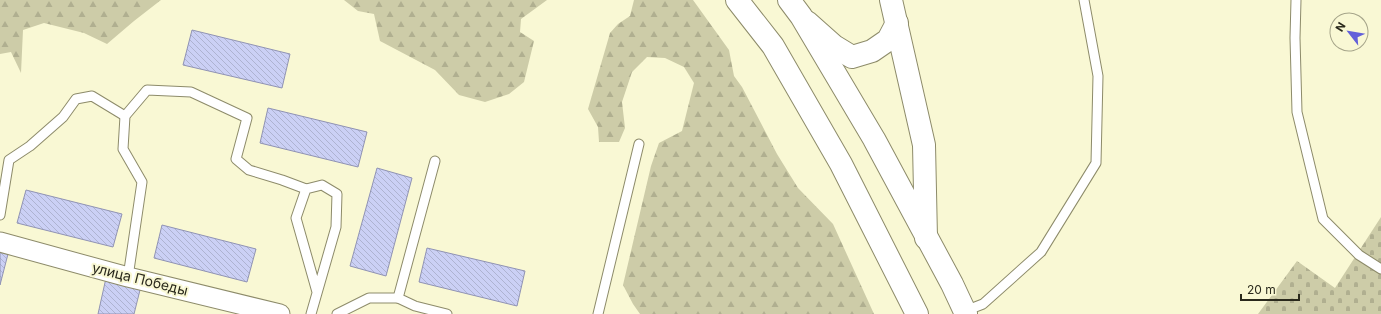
<svg xmlns="http://www.w3.org/2000/svg" width="1381" height="314" font-family="Inter,sans-serif">
	<defs>
		<pattern id="forest-firs" width="22" height="20" patternUnits="userSpaceOnUse"><rect width="22" height="20" fill="#cdcca8"/><path d="M5 1l3.5 6h-7zM16 11l3.5 6h-7z" fill="#b0af90"/></pattern>
		<pattern id="cemetery-stones" width="16" height="16" patternUnits="userSpaceOnUse"><rect width="16" height="16" fill="#cdcca8"/><path d="M2 7V4a2 2 0 0 1 4 0v3zM10 15v-3a2 2 0 0 1 4 0v3z" fill="#b0af90"/></pattern>
		<pattern id="building-back-hatch" width="6" height="6" patternUnits="userSpaceOnUse"><rect width="6" height="6" fill="#cbd0f5"/><path d="M-1 5l2 2M0 0l6 6M5-1l2 2" fill="none" stroke="#aeb3d1"/></pattern>
	</defs>
	<rect width="100%" height="100%" fill="#f9f8d4"/>
	<g fill="url(#forest-firs)">
		<path d="M0,0h161l-27,21 -27,23 -23,-11 -40,-10 -21,7 -2,43 -10,-21 -11,2z"/>
		<path d="M344,0h203l-26,19 -1,13 14,9 -10,41 -15,12 -24,8 -26,-7 -24,-25 -55,-29 -6,-27 -16,-3z"/>
		<path d="M634,0h59l36,50 5,26 8,11 35,67 21,34 35,36 41,90h-234l-7,-10 -10,-19 28,-119 8,-23 23,-12 12,-48 -10,-16 -19,-9 -18,-1 -15,15 -10,30 3,26 -6,14h-20l-1,-15 -10,-18 22,-76 8,-9 12,-8z"/>
	</g>
	<path fill="url(#cemetery-stones)" d="M1381,217v97h-123l39,-53 38,27z"/>
	<g fill="url(#building-back-hatch)" stroke="#9093b3">
		<path d="M192,30l98,24 -8,34 -99,-23z"/>
		<path d="M268,108l99,24 -9,35 -98,-24z"/>
		<path d="M377,168l35,10 -26,98 -36,-10z"/>
		<path d="M26,190l96,24 -9,33 -96,-24z"/>
		<path d="M162,225l94,24 -9,33 -93,-24z"/>
		<path d="M427,248l98,23 -8,35 -98,-24z"/>
		<path d="M0,252l8,2 -8,31z"/>
		<path d="M106,278l35,8 -7,28h-36z"/>
	</g>
	<g fill="none" stroke-linecap="round" stroke-linejoin="round">
		<defs>
			<g id="service">
				<path d="M1296,0l-1,38 2,74 26,107 36,36 22,14"/>
				<path d="M435,161l-37,137 17,8 32,8"/>
				<path d="M0,215l9,-55 21,-14 33,-29 13,-18 16,-3 33,20"/>
				<path d="M128,277l14,-95 -19,-33 2,-33 22,-26 44,2 56,26 -11,41 13,11 33,10 24,9"/>
				<path d="M965,311l18,-7 58,-52 55,-89 2,-87 -14,-76"/>
				<path d="M311,314l25,-87 1,-33 -15,-9 -16,4 -10,29 21,74"/>
				<path d="M337,314l32,-16h29"/>
				<path d="M598,314l41,-170"/>
			</g>
			<path id="minor" d="M0,242l128,35 152,37"/>
			<g id="tertiary">
				<path d="M891,0l33,145 2,93"/>
				<path d="M807,22l27,24 18,11 20,-6 16,-11 9,-17"/>
			</g>
			<g id="primary">
				<path d="M737,0l36,46 68,118 76,150"/>
				<path d="M789,0l12,16 73,123 78,145 14,30"/>
			</g>
		</defs>
		<use href="#service" stroke="#8d8b6a" stroke-width="11"/>
		<use href="#minor" stroke="#8d8b6a" stroke-width="21"/>
		<use href="#tertiary" stroke="#8d8b6a" stroke-width="24"/>
		<use href="#primary" stroke="#8d8b6a" stroke-width="24"/>
		<use href="#service" stroke="#fff" stroke-width="9"/>
		<use href="#minor" stroke="#fff" stroke-width="19"/>
		<use href="#tertiary" stroke="#fff" stroke-width="22"/>
		<use href="#primary" stroke="#fff" stroke-width="22"/>
	</g>
	<g text-anchor="middle" stroke-width="4" stroke-linejoin="round" paint-order="stroke">
		<g font-size="14" fill="#2a291c" stroke="#f9f8d4">
			<text transform="translate(140 279) rotate(14)" y="5">улица Победы</text>
		</g>
	</g>
	<g transform="translate(1349 32) rotate(301)"><circle r="19" fill="#f9f8d4" stroke="#a6a58a"/>
	<path d="M0-3L7 15L0 10L-7 15Z" fill="#6360d9"/>
	<text y="-6" font-size="11" font-weight="bold" text-anchor="middle" fill="#2a291c">N</text>
	</g>
	<path d="M1241 294v6h58v-6" fill="none" stroke="#2a291c" stroke-width="2"/>
	<text x="1247" y="294" font-size="12" fill="#2a291c" stroke="#f9f8d4" stroke-width="3" paint-order="stroke">20 m</text>
</svg>
